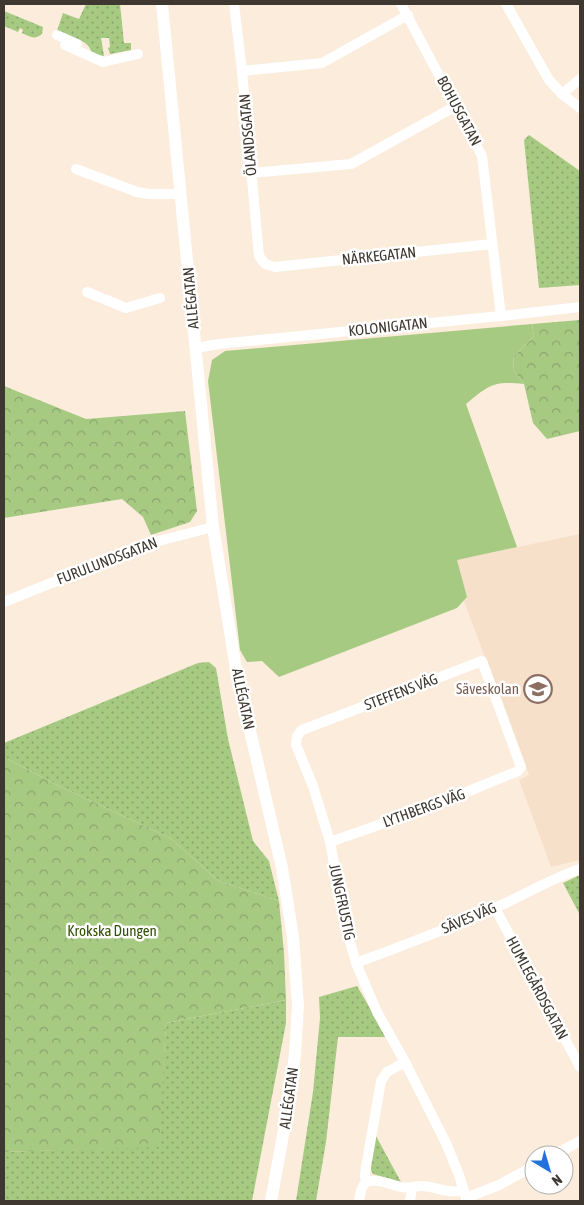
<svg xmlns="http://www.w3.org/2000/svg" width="584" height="1205" font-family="'Asap Condensed',sans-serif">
	<defs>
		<pattern id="grass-dots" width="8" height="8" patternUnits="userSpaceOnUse" patternTransform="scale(1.25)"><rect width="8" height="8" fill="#a7ca83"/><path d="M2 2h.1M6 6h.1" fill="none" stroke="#89a56c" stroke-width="1.8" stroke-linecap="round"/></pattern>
		<pattern id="forest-crowns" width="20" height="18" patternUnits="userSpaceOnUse" patternTransform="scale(1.25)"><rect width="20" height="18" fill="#a7ca83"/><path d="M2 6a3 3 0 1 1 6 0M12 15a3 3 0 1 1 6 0" fill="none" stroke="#89a56c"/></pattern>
	</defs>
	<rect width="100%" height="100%" fill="#fcecdc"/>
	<path fill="#f6e0ca" d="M580,534v326l-29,7 -32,-87 10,-5 -65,-174 3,-4 -11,-37z"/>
	<g fill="url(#grass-dots)">
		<path d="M86,4h34l4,39h7v7l-21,4 -2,-6 2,-1 -1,-9h-8l3,18 -7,-1 -6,-4c-3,-12 -23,-14 -34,-20l6,-18 16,6z"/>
		<path d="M4,11l39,16 -1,7c-7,6 -12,3 -20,-1l1,-3 -3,-2 -2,4 -14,-6z"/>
		<path d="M529,135l51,36v114l-41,3 -15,-148z"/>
		<path d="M209,662l7,6 12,71 25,102 16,20 10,40 -60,-20 -49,-43 -111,-52 -55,-29v-14l194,-80z"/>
		<path d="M580,875v40l-17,-32z"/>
		<path d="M357,986l30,51h-49l-12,105 -10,59h-20l17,-109 7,-74 -1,-21z"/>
		<path d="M286,1000v23l-34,178h-248v-49l154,-6 8,-123z"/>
		<path d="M376,1136l25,46 -28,-8 -4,-8z"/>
	</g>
	<g fill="url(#forest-crowns)">
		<path d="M580,320v111l-33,8 -14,-16 -9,-39 -11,-14 1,-14 20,-20 -2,-12z"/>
		<path d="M4,386l82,33 99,-8 12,100 -7,11 -39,13 -8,-18 -21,-18 -118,19z"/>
		<path d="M4,757l55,29 111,52 49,43 60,20 5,52 2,47 -120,23 -7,124 -155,5z"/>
	</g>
	<path fill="#a7ca83" d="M532,324l2,12 -20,20 -1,14 11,14c-30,-3 -34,0 -58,20l51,143 -60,13 10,37 -10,11 -178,69 -17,-16 -15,1 -7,-12 -32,-269 4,-21 13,-9z"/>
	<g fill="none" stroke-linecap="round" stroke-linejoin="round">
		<g stroke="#fff" stroke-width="10">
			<path d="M234,4l8,67 17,185 6,8 10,3 217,-23"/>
			<path d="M401,4l81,152 19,160"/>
			<path d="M506,4l43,76 13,14 18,14"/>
			<path d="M57,35l20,9"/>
			<path d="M65,45l38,17 35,-8"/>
			<path d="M242,71l80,-8 86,-48"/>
			<path d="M562,94l18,-15"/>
			<path d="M76,169l61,23 12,2h32"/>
			<path d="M251,173l100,-9 105,-58"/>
			<path d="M87,292l39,16 34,-10"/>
			<path d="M196,348l23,-4 282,-28 79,-9"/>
			<path d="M4,602l147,-59 62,-16"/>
			<path d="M330,842l100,-35 88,-36 3,-4 -39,-106 -180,69 -5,6 -1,9 17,41 17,56 17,89 9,32 21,49 28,50 41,81 13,32 8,26"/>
			<path d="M495,908l85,159"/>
			<path d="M356,963c46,-17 92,-34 137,-54 29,-13 57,-30 87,-40"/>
			<path d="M405,1062l-18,10 -6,9 -15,86 -1,8 1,7c12,-4 24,3 35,5 8,2 13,-1 20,-1 15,0 28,9 43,4"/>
			<path d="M554,1155l26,-14"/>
			<path d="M466,1198l33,-13 35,-19"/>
			<path d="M359,1201c1,-7 2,-14 7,-19"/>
			<path d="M410,1201l2,-13"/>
		</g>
		<path stroke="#fff" stroke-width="12" d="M162,4l51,523 24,148 45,193 11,69 5,69 -3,48 -6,48 -18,99"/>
	</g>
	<defs>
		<symbol id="school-ring" viewBox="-11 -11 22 22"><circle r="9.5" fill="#fff" stroke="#8d6e63" stroke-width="1.5"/><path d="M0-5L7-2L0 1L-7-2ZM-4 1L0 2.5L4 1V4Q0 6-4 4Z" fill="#8d6e63"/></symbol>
	</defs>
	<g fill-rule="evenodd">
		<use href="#school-ring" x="522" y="673" width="32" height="32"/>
	</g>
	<g text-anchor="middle" stroke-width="5" stroke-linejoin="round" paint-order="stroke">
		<g font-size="15" fill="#3e3831" stroke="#fff">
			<text transform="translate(459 111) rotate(62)" y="5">BOHUSGATAN</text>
			<text transform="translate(248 135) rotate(-95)" y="5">ÖLANDSGATAN</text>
			<text transform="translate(379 256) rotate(-6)" y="5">NÄRKEGATAN</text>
			<text transform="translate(191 298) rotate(-95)" y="5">ALLÉGATAN</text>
			<text transform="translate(388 327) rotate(-6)" y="5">KOLONIGATAN</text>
			<text transform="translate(107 561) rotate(-21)" y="5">FURULUNDSGATAN</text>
			<text transform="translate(401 692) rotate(-21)" y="5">STEFFENS VÄG</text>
			<text transform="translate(243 699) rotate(78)" y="5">ALLÉGATAN</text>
			<text transform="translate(424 808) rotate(-20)" y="5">LYTHBERGS VÄG</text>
			<text transform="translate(342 902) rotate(78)" y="5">JUNGFRUSTIG</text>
			<text transform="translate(469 918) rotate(-23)" y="5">SÄVES VÄG</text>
			<text transform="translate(537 988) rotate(62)" y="5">HUMLEGÅRDSGATAN</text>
			<text transform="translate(289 1098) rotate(-82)" y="5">ALLÉGATAN</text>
		</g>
		<g font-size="15" fill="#785e54" stroke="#fff" text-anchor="end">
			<text x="519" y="694">Säveskolan</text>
		</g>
		<g font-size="15" fill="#325100" stroke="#fff">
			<text x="112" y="936">Krokska Dungen</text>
		</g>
	</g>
	<rect width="584" height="1205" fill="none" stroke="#3e3831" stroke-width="10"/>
	<g transform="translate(549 1170) rotate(142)"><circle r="24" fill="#ffffff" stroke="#b2afad"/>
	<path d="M0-4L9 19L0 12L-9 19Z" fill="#2371dc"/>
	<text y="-8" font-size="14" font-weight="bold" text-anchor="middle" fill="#3e3831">N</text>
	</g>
</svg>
